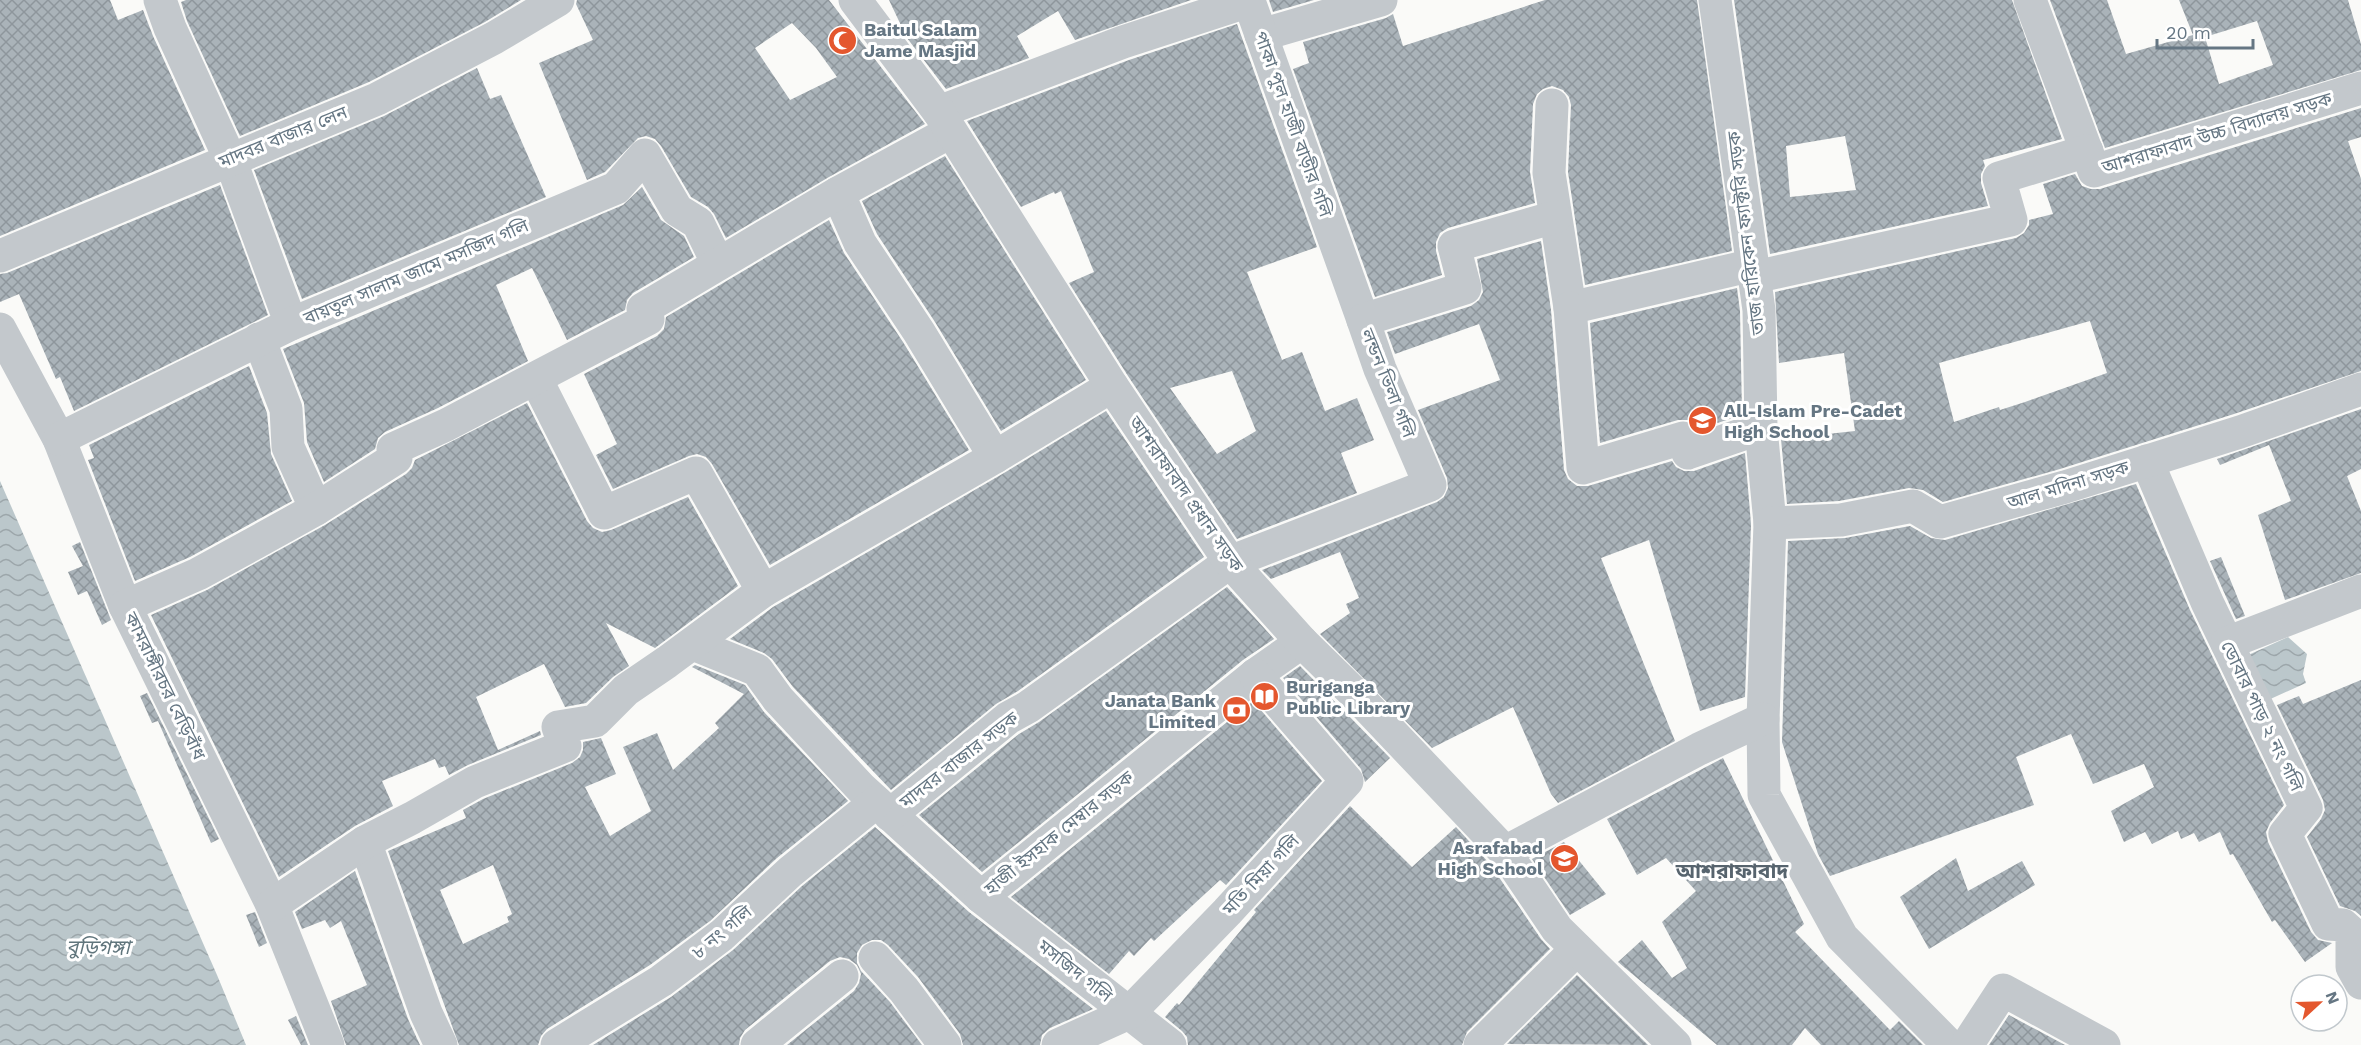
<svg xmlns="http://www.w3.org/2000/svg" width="2361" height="1045" font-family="'Work Sans','Noto Sans Bengali',sans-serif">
	<defs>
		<pattern id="water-waves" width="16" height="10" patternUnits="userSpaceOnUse" patternTransform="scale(1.5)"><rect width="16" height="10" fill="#bbc7cb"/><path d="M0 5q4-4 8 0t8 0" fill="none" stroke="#9ca6aa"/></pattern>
		<pattern id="building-cross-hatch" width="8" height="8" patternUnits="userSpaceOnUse" patternTransform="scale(1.5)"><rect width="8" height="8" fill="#aab3b9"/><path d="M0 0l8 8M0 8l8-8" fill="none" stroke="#8e969c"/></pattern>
	</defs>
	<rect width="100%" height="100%" fill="#fafaf8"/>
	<g fill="url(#water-waves)">
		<path d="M0,481l217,494 29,70h-246z"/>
		<path d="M2288,637l19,17 -4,20 3,9 -40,18 -20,-45z"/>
	</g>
	<g fill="url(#building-cross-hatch)" fill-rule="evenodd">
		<path d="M0,0h110l8,20 25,-10 10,26 52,114 -205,86z"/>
		<path d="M186,0h335l-36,22 -116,60 -129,54 -53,-115 -6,-19z"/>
		<path d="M577,0h252l96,124 -96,53 -103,61 -12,-24 -6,-7 -17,-10 -30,-51 -6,-7 -9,-3 -8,2 -33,34 -18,8 -48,-117 54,-23 -17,-36zM792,23l24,25 21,29 -47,23 -35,-52z"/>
		<path d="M889,0h302l-116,40 -17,-29 -41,25 12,22 -83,31 -39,-51z"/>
		<path d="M1269,0h45l-41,12z"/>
		<path d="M1545,0h152l35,251 -147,34 -17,-113 3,-67 -2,-8 -6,-7 -11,-4 -9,3 -6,5 -4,10 -3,68 5,31 -87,25 -8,5 -4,9v9l6,24 -67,22 -82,-228 16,-6 -6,-21 83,-24 7,-4 10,32z"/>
		<path d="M1734,0h278l50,139 -79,21 2,6 -4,8v9l7,23 -218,48zM1845,136l11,54 -66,7 -4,-51z"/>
		<path d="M2050,0h57l19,54 67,-19 -14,-35h169l13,44v26l-256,78zM2257,21l16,44 -54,19 -14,-47z"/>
		<path d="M1237,24l80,223 -70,25 35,88 20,-8 23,59 32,-13 17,42 -33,13 16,40 -120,46 -109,-163 -59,-93 25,-11 -33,-81 -6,3 -1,-2 -33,15 -54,-86 162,-61zM1232,371l24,60 -39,23 -47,-66z"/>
		<path d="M477,68l13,31 11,-4 45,102 -244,102 -48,-129 130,-54z"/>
		<path d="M2361,108v29l-13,4 13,38v192l-127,43 -174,55 -117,33 -20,-12 -14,-2 -70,13 -52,3 -6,-65 74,-8 -11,-78 -65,10 -4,-71 241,-54 8,-5 5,-8v-5l24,-6 -10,-30 32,-10 7,12 9,3h9zM2090,321l17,52 -82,29 -25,8 -1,-3 -45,15 -15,-59z"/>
		<path d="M945,156l141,224 -85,51 -66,-109 -58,-88 -15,-33z"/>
		<path d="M220,185l48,130 -194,96 -14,-34 -4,2 -37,-85 -19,8v-28l7,-1z"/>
		<path d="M642,187l19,33 23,16 10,21 -61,36 -6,7 -2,10 -58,30 -35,-72 -36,17 32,76 -90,47 -53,24 -7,6 -3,11 -51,33 -17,-40 -3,-39 -21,-54 340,-144z"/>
		<path d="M829,220l15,33 59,89 66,108 -199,115 -58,-101 -6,-7 -9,-3 -8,2 -76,33 -17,-34 21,-11 -33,-70 73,-38 7,-7 2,-12z"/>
		<path d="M1541,241l10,69 13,160 4,9 9,7h11l84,-25 4,6 8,4h10l51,-18 6,71 -6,173 -45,14 -51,-171 -48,18 74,183 -117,62 -7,-9 -38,-87 -81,41 -112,-114 30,-21 -4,-9 13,-6 -19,-46 -69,27 -9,-9 175,-68 7,-5 4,-9 -1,-10 -29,-68 82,-30 -21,-56 -84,30 -8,-22 84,-26 8,-6 4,-8 -6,-33z"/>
		<path d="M1737,288l3,23 2,104 -43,14 -4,-5 -7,-4h-10l-78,23 -10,-120z"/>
		<path d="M249,366l18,47 4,41 21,47 -102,56 -55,24 -47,-121 6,-2 -5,-13z"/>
		<path d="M527,403l60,118 6,7 9,4 9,-2 77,-33 50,89 -83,62 -49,-25 23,43 -16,11 -27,26 -21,4 -21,-43 -68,33 22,53 42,-19 1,4 -73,30 -19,10 -4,-9 -6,2 -4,-9 -53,22 11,25 -38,20 -76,51 -128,-262 56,-25 118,-65 81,-51 6,-6 3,-8z"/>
		<path d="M2361,409v60l-14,7 14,35v62l-76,27 -27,-85 33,-14 -22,-56 -49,20 -3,-6z"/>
		<path d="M1106,411l98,146 -186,134 -22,13 -105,86 -98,-103 -21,-28 -8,-6 -34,-14 43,-32 231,-134z"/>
		<path d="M2136,484l54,126 94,195 -14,18 -4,9 2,10 43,90 7,8 14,3 -27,19 -30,-42 -3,2 -39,-68 -3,1 -10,-23 -21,10 -5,-9 -13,6 -3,-8 -26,13 -7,-12 -21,10 -13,-31 43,-24 -10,-23 -51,20 -22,-50 -55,23 18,48 -204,71 -12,-22 -36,-112 6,-201 57,-3 65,-12 21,12 14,2z"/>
		<path d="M80,542l31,78 -9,5 -15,-34 -9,4 -10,-23 15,-6 -11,-20z"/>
		<path d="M2221,557l24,59 -9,3 -26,-58z"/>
		<path d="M1227,587l47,52 -31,21 -261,212 -63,-57 100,-81 20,-12z"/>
		<path d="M695,665l50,20 19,27 84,89 -71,57 -67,63 -60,44 -103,64 -6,7 -3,9h-79l-71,-194 78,-33 -3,-8 20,-11 89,-36 8,-6 3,-7v-8l18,-4 15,36 -31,13 25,49 41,-25 -28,-64 34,-14 16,37 46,-42 -4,-5 29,-29 -52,-27zM493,865l19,49 -5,3 2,5 -46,22 -23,-54z"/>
		<path d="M1300,666l90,92 -25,24 -4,-13 -78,-91z"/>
		<path d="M2361,680v236l-6,-5 -15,-5 -33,-69 14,-18 4,-9 -2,-10 -46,-95 22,-9 4,8z"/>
		<path d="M147,693l72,146 -8,4 -53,-122 -6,2 -12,-27z"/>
		<path d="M1253,701l69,80 -96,104 -6,-5 -66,61 -3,-3 -17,18 -5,-5 -20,23 -98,-77z"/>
		<path d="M1723,758l81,166 -9,8 95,98 9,-9 24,24h-102l-16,-17 -13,17h-75l-99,-83 24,-22 30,38 15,-10 -25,-46 34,-31 -30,-33 -29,17 -30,-56z"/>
		<path d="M1350,806l62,61 44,-40 34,37 51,75 9,10 -83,83 -5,13h-274l-1,-8 -5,-6 -17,-14 12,-14 2,2 77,-93 -2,-2z"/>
		<path d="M875,827l94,85 124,97 -43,19 -8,7 -2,10h-77l-3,-11 -42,-57 -30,-32 -7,-5h-9l-10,5 -5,8v10l4,8 29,31 32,43h-135l67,-54 5,-8 2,-9 -4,-9 -8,-6 -9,-2 -10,4 -85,69 -5,8 -1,7h-146l78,-48 62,-47 69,-64z"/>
		<path d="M1564,842l42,52 -36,21 -38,-56z"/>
		<path d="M1956,858l12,33 54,-30 13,24 -106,64 -29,-52z"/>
		<path d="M355,871l53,148 12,26h-74l-15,-44 36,-16 -26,-64 -11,7 -5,-8 -23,9 -7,-17z"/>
		<path d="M255,912l12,31 -8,4 -13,-32z"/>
		<path d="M1577,975l71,70 -141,-1z"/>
		<path d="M2009,1015l56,30h-76z"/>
		<path d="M296,1016l12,29h-7l-13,-25z"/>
	</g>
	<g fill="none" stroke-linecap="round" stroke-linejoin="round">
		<g stroke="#c3c8cc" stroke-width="33">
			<path d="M160,0l10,28 60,131 61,165"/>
			<path d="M1715,0l44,310 2,118 9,95 -7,196 1,76 78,142 107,108"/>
			<path d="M2030,0l64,171 267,-83"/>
			<path d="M1261,35l120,-35"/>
			<path d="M1552,105l-3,68 21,135 183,-43"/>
			<path d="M939,112l184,-70 126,-41 114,319"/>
			<path d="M838,193l22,50 59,89 76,125"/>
			<path d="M0,256l377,-157 117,-61 64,-38"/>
			<path d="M1755,277l256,-57 -12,-42 88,-27"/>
			<path d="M1570,308l13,160 100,-30 5,15 73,-25"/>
			<path d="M0,329l59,110 66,167 147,299 56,140"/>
			<path d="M259,339l27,70 2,38 28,62"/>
			<path d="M536,379l68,134 92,-40 67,118"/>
			<path d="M59,439l232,-115 325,-136 29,-33 32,55 21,13 20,41"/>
			<path d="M2147,461l60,141 99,206 -21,26 43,90 15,1 9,8v34l9,16"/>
			<path d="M1770,523l71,-3 72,-14 27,16 125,-35 175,-55 121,-43"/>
			<path d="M125,606l73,-32 55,-30 63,-35 80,-51 -3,-9 53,-24 202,-106 -5,-10 195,-116 112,-61"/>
			<path d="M2227,643l134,-52"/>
			<path d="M693,644l64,26 21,29 83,89 120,109 274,-222 47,-33"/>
			<path d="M890,815l118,-97 20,-11 202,-145 200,-77 -50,-116 -17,-49 102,-32 -11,-42 101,-29"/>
			<path d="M365,842l61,171 15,32"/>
			<path d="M1505,852l194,-103 64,-30"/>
			<path d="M981,897l189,148"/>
			<path d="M272,905l93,-63 47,-24 63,-36 90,-36 -7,-19 37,-6 31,-31 41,-28 96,-71 232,-134 117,-71"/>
			<path d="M875,958l29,32 41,55"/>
			<path d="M557,1045l104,-64 61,-46 68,-63 86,-70"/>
			<path d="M757,1045l85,-69"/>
			<path d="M1058,1045l71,-32 98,-101 120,-131 -92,-106"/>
			<path d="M1480,1045l97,-96"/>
			<path d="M1967,1045l36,-55 101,55"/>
		</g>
		<path stroke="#c3c8cc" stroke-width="33" d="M855,0l84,112 173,274 118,176 72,80 52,51 151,159 52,77 118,116"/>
	</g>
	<defs>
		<symbol id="mosque-disc" viewBox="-11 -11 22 22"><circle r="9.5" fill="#e4572e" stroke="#fff"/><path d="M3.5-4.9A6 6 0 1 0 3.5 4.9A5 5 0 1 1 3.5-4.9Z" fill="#fff"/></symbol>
		<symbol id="school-disc" viewBox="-11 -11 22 22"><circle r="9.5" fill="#e4572e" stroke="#fff"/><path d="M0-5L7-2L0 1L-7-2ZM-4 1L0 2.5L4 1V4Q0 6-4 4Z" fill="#fff"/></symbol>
		<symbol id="library-disc" viewBox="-11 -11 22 22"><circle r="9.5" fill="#e4572e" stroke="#fff"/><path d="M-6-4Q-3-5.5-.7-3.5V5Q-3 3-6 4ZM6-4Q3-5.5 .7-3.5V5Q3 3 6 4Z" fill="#fff"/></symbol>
		<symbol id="bank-disc" viewBox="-11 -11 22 22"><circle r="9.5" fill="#e4572e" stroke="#fff"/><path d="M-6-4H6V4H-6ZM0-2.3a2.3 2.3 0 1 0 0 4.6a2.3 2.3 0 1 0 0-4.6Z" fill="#fff"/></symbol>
	</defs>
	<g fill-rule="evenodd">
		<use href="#mosque-disc" x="826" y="24" width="33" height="33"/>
		<use href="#school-disc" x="1686" y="404" width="33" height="33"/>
		<use href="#library-disc" x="1248" y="680" width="33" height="33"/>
		<use href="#bank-disc" x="1220" y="694" width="33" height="33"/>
		<use href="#school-disc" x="1548" y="842" width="33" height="33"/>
	</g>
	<g text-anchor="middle" stroke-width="6" stroke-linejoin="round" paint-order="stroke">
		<g font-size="18" font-weight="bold" fill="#657683" stroke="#fff" text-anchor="start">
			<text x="864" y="36">Baitul Salam<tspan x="864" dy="21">Jame Masjid</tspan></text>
			<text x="1724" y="417">All-Islam Pre-Cadet<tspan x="1724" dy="21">High School</tspan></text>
			<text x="1286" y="693">Buriganga<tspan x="1286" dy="21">Public Library</tspan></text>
			<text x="1216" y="707" text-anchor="end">Janata Bank<tspan x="1216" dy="21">Limited</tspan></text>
			<text x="1543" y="854" text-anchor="end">Asrafabad<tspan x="1543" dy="21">High School</tspan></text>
		</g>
		<g font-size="18" fill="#657683" stroke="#fff">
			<text transform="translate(1293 124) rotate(70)" y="6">পাকা পুল হাজী বাড়ীর গলি</text>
			<text transform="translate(2217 133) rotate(-17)" y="6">আশরাফাবাদ উচ্চ বিদ্যালয় সড়ক</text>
			<text transform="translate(283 137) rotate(-22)" y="6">মাদবর বাজার লেন</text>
			<text transform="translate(1746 233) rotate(-97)" y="6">তাজ হারিকেন ফ্যাক্টরি সড়ক</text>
			<text transform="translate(416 272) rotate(-23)" y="6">বায়তুল সালাম জামে মসজিদ গলি</text>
			<text transform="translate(1388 383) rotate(68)" y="6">লন্ডন ভিলা গলি</text>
			<text transform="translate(2068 485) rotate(-17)" y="6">আল মদিনা সড়ক</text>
			<text transform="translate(1186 494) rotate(55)" y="6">আশরাফাবাদ প্রধান সড়ক</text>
			<text transform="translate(165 686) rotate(64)" y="6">কামরাঙ্গীরচর বেড়িবাঁধ</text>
			<text transform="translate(2262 716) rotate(64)" y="6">ডোবার পাড় ২ নং গলি</text>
			<text transform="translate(959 760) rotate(-38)" y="6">মাদবর বাজার সড়ক</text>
			<text transform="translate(1059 833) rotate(-39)" y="6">হাজী ইসহাক মেম্বার সড়ক</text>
			<text transform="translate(1261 875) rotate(-47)" y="6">মতি মিয়া গলি</text>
			<text transform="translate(722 932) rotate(-40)" y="6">৮ নং গলি</text>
			<text transform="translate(1075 971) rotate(38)" y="6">মসজিদ গলি</text>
		</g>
		<g font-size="20" font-style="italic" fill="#60757c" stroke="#fff">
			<text x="98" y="954">বুড়িগঙ্গা</text>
		</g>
		<g font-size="21" font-weight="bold" fill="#57646e" stroke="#fff">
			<text x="1732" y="878">আশরাফাবাদ</text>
		</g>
	</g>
	<g transform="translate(2319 1003) rotate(68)"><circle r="28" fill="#ffffff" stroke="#c1c8cd" stroke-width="1.5"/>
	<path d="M0-4.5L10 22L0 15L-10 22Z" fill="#e4572e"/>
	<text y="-9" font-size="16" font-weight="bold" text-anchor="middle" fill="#657683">N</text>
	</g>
	<path d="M2157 39v9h96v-9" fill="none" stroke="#657683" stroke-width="3"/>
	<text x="2166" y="39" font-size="18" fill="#657683" stroke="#ffffff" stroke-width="4.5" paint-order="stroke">20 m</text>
</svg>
